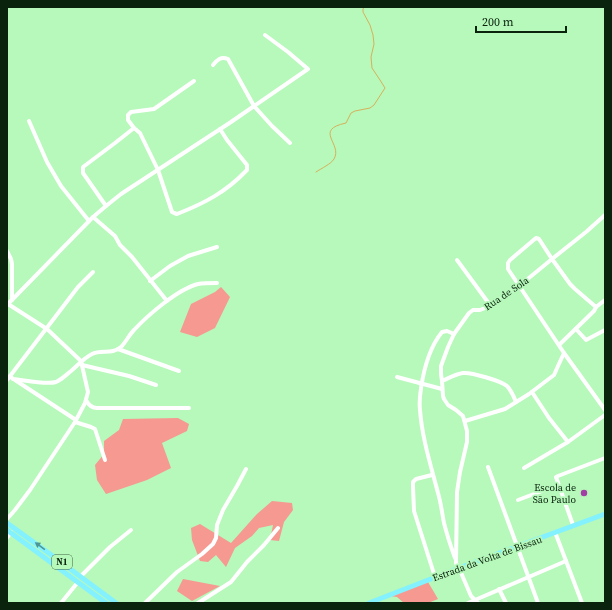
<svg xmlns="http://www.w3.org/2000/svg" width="612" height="610" font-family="'Source Serif 4',serif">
	<rect width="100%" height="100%" fill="#b7f8bb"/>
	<g fill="#f69990">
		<path d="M221,287l9,10 -15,31 -18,9 -17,-5 11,-28 24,-12z"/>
		<path d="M178,418l11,6 -2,7 -25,12 9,25 -24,12 -41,14 -9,-14 -2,-15 9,-11v-13l15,-11 4,-11z"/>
		<path d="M272,501l20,2 1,7 -9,12 -5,19 -9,-1 3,-15 -14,3 -7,8 -17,12 -9,19 -10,-12 -8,7 -8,-1 -8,-21 -1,-12 9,-4 31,19 26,-29z"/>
		<path d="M183,579l37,7 -28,15 -15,-10z"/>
		<path d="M428,582l10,17 -10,4h-24l-7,-6 -7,-1z"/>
	</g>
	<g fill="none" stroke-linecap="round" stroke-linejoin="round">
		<path stroke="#d6b15b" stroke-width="1" d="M316,172c6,-4 15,-8 18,-13 9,-15 -21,-29 12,-36l5,-10 4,-2 15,-3 4,-3 11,-17 -5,-8 -8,-12 -1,-11 3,-13 -1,-9 -3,-10 -7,-13v-3l1,-2"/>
		<g stroke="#fff" stroke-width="4">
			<path d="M213,65c4,-5 8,-9 15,-6l26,47 18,20 18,17"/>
			<path d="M194,81l-40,28 -23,3 -3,3v5l6,8 6,5 18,37 14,42 2,1 3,1c28,-11 49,-22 70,-44v-5l-20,-25 -7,-11"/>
			<path d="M29,121l18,41 14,24 28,35"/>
			<path d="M106,206l-23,-33v-6l32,-24 19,-15"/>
			<path d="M93,217l22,19 5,9 12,12 35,44"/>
			<path d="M7,251l4,8 1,5v36"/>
			<path d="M457,260l33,45"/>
			<path d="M150,281l20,-15 18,-10 29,-9"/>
			<path d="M7,305l86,-88 13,-11 15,-12 110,-72 77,-53 -20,-17 -23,-17"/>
			<path d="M596,307l9,-7"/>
			<path d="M576,329l10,11 19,-10"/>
			<path d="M454,334l-7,-3 -5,1c-13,16 -18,36 -21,56 -1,7 -2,15 -1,22 2,28 11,56 18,83 3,10 4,20 6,30 3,12 7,24 11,35"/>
			<path d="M559,345l35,-34 2,-4 -21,-18 -5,-5 -18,-25 -13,-20 -3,-1 -26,22 -2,3v6l56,84 41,57"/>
			<path d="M118,349l61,22"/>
			<path d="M82,365l47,11 27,9"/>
			<path d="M10,376l3,3c11,1 33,6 43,3 5,-2 10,-7 15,-11 7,-6 13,-13 21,-17 9,-5 20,1 29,-7 5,-5 8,-12 13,-17 14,-15 44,-41 64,-46 6,-1 13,-1 19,-1"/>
			<path d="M397,377l45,12"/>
			<path d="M7,380l71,-93 15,-15"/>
			<path d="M15,380l61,40"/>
			<path d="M442,381c7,-3 14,-7 21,-8 8,-1 38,8 44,13 4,4 7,11 9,16"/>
			<path d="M532,392l17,26 19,24"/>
			<path d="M86,400c3,6 6,8 11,8h92"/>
			<path d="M465,421l40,-12 24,-15 25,-19 4,-9 6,-13"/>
			<path d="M75,422l16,5 4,2 10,31"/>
			<path d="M488,467l50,136"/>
			<path d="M524,468l44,-26 37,-27"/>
			<path d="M432,475l-16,4 -3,3v4l1,25 21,66"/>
			<path d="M518,500l40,-15"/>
			<path d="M7,519l8,-9 15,-20 45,-68 10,-19 3,-11 -7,-31 -34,-32 -39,-25"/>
			<path d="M573,525l-17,-48 2,-1 47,-18"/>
			<path d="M555,532l27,71"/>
			<path d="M7,538l4,-6"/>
			<path d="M458,568l-2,-5 1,-71 3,-20 7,-30v-11l-4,-15 -7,-6 -8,-5 -4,-6 -1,-3 -1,-15 -1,-7v-8l7,-19 6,-13 15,-21 4,-3h7l5,-2 20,-12 19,-14 28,-23 34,-27 19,-17"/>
			<path d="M459,568l12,28 7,7"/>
			<path d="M81,576l29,-29 21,-17"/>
			<path d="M499,589l7,14"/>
			<path d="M61,603l17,-21"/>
			<path d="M145,603l32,-31 25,-18 11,-10 3,-6 1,-13 6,-15 14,-24 9,-17"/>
			<path d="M198,603l33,-21 16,-20 17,-17 14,-17"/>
			<path d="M468,603l98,-42"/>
		</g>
		<g stroke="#83f2fe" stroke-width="5">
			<path d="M7,523l43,31 66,49"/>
			<path d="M7,530l99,73"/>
			<path d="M369,603l90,-35 146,-54"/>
		</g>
	</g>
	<defs><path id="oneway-solid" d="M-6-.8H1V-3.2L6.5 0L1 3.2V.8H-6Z"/></defs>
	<use fill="#4c9592" href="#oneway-solid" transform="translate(40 546) rotate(-144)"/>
	<circle fill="#a13fa5" stroke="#b7f8bb" stroke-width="1.5" cx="584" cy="493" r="4"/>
	<g text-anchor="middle" stroke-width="3.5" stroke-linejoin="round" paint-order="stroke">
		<rect fill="#b7f8bb" stroke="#3d6341" stroke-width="1" x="52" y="555" width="20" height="14" rx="3"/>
		<g font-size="9" font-weight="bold" fill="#09230d">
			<text x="62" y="565">N1</text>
		</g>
		<g font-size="10" fill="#09230d" stroke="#b7f8bb">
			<text transform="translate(506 293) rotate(-34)" y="4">Rua de Sola</text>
			<text transform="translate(487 558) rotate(-20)" y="4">Estrada da Volta de Bissau</text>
		</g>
		<g font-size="10" fill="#09230d" stroke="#b7f8bb" text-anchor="end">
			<text x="576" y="491">Escola de<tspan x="576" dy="12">São Paulo</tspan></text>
		</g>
	</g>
	<rect width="612" height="610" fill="none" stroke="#09230d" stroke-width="16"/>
	<path d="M476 26v6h90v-6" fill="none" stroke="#09230d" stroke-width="2"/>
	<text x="482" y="26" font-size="12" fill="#09230d" stroke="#b7f8bb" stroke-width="3" paint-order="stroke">200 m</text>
</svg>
